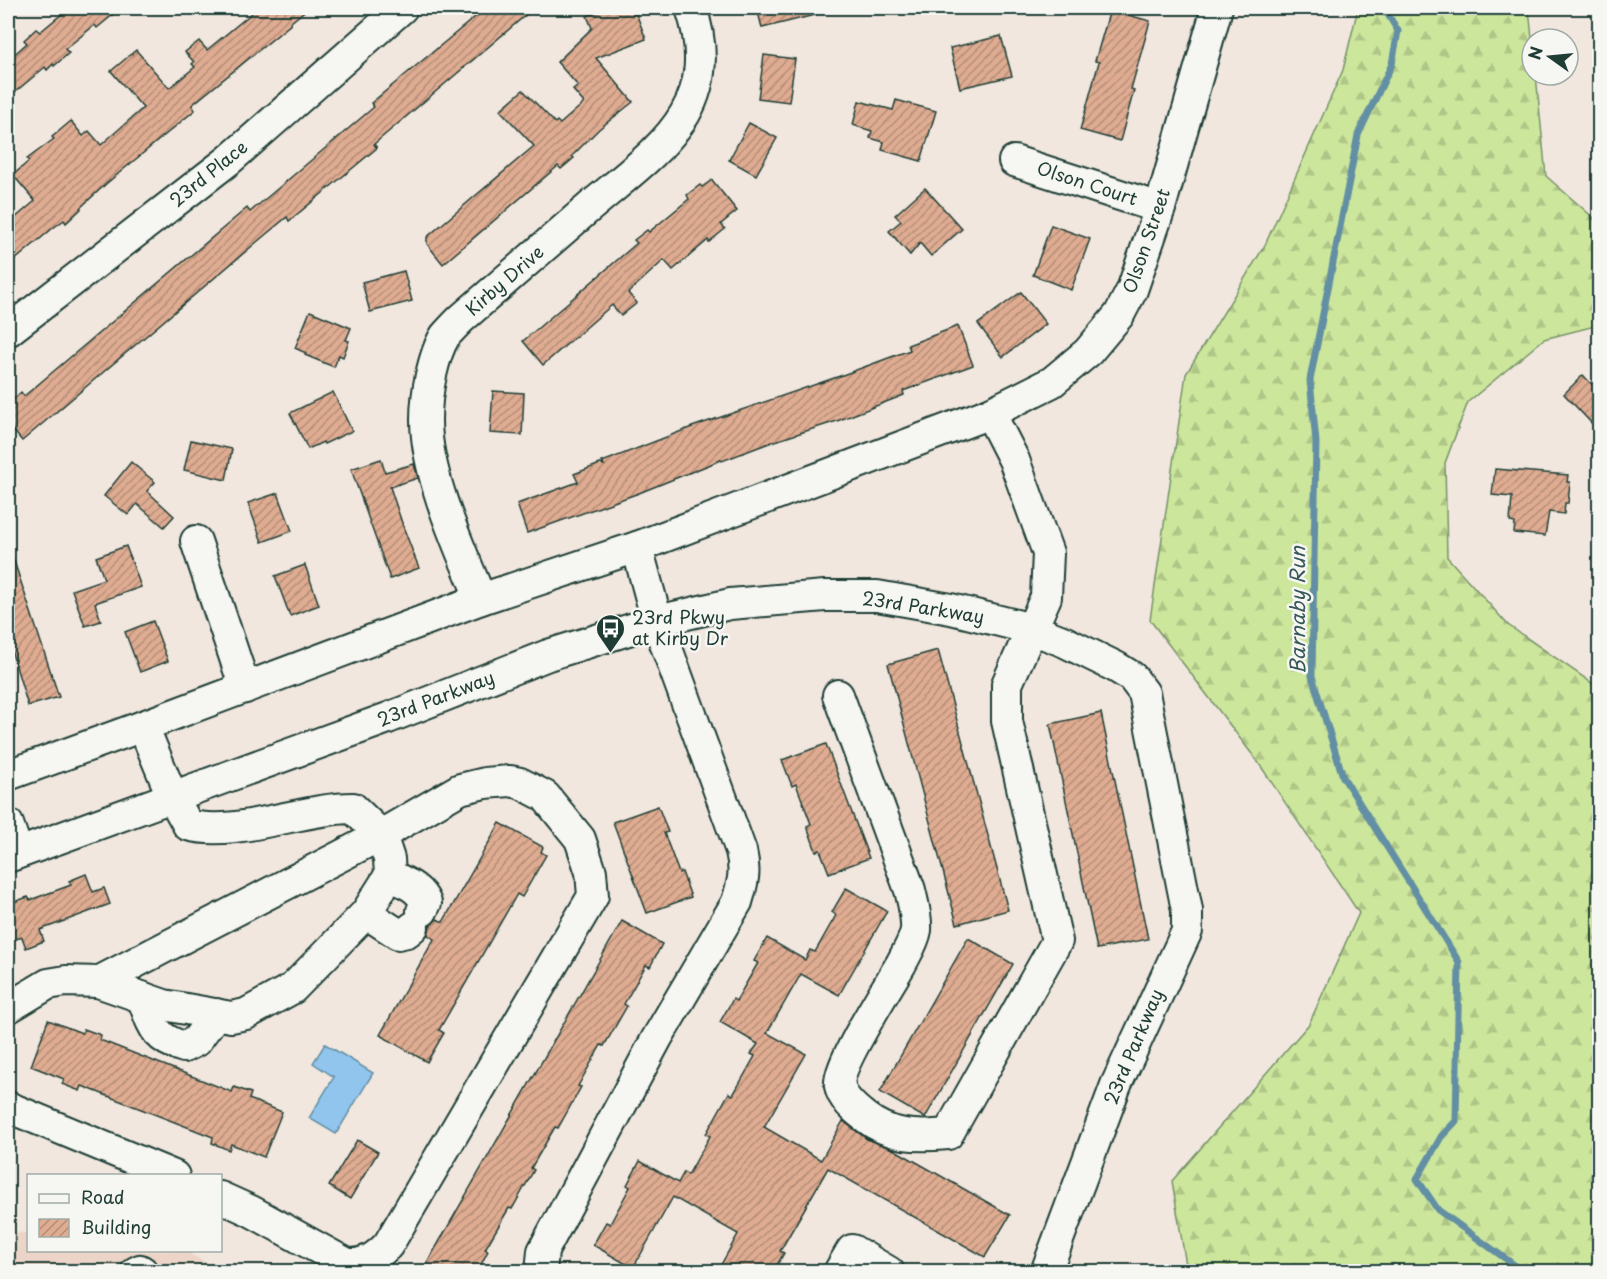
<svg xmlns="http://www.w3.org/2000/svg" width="1607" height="1279" font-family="'Playpen Sans',sans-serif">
	<defs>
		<pattern id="forest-firs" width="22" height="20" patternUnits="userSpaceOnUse" patternTransform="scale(1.5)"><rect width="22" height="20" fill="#cce69c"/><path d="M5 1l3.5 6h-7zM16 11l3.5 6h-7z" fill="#afc687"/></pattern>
		<pattern id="building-hatch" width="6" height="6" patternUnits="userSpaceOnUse" patternTransform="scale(1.5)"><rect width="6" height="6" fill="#dfac92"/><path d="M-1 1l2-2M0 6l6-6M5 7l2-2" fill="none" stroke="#b48d78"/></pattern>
	</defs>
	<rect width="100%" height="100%" fill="#f1e7df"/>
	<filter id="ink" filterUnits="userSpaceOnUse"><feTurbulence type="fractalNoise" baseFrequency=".0167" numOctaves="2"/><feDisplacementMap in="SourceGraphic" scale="12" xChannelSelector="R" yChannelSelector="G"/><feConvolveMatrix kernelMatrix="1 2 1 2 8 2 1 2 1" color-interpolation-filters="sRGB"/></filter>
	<g filter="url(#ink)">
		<path fill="#ecd5c8" d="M8,1232l20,1v17l157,1 36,20 -213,1z"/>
		<path fill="url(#forest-firs)" stroke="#769268" stroke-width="1.5" d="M1358,8h171l3,31v36h4l10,101 50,44h3v105l-55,14 -76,63 -23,61 2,94 61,68 91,63v583h-414l1,-6 -14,-84 137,-157 50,-111 -101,-151 -108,-142 36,-246 79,-129 78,-175z"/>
		<path fill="#91c5ee" stroke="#638fa4" stroke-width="1.5" d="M325,1044l48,29 -37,61 -27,-16 25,-41 -21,-14z"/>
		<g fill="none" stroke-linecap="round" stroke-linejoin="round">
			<path stroke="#638fa4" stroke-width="7" d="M1384,8l14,23 -6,33 -34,71 -48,245 6,62 -4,234 31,101 116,185 -3,159 -15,16 -24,42 21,31 86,62"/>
		</g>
		<g fill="url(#building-hatch)" stroke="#1f3d34" stroke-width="1.5">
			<path d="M69,8h52l-24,20 -2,-3 -30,24 4,4 -15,13 -1,-2 -6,6 -2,-3 -37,31v-38l19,-17 -3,-3 12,-11 4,3z"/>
			<path d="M258,8h50l-18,15 1,1 -99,81 3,5 -88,73 -27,25 1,1 -15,14 -2,-3 -11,8 -45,38v-42l27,-23 -22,-26 16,-14 -2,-2 27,-20 -2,-2 19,-16 12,15 6,-5 12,14 42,-37 -32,-37 25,-21 33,38 26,-21 -3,-3 2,-2 -9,-10 14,-11 8,9z"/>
			<path d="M486,8h48l-160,136 3,4 -88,73 -2,-4 -29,24 -236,200 -14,-17v-20l13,-12 3,4 11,-9 212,-179 3,4 124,-105 -3,-4z"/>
			<path d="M609,8h25l12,31 -50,19 37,44 -34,27 -27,27 2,2 -13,11 -3,-3 -115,98 -16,-20v-7l107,-91 -34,-36 23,-20 32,33 2,-2 3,3 24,-21 -11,-13 5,-4 -21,-24 35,-34 -5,-12z"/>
			<path d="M757,8h61l1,6 -57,14z"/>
			<path d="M1110,10l40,11 -19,68 3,1 -14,51 -40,-11 19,-68 -4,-1z"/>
			<path d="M1001,36l11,40 -52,12 -10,-40z"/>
			<path d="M764,55l31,4 -6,43 -31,-4z"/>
			<path d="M896,100l40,11 -15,50 -39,-11 2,-8 -14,-4 2,-7 -19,-6 6,-24 34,9z"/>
			<path d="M749,123l28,15 -21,37 -27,-15z"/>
			<path d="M712,180l25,31 -16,13 4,5 -16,13 -1,-2 -35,30 -9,-10 -36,33 9,10 -16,13 -9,-11 -69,60 -20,-24 114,-98 -3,-3 13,-10 2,2 40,-33 -2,-4 13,-10 2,2z"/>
			<path d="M925,188l37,41 -31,27 -11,-13 -10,12 -21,-24 12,-10 -6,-6z"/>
			<path d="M1051,225l39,14 -19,51 -38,-15z"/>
			<path d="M404,271l8,30 -42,11 -8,-30z"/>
			<path d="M1021,292l25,32 -43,33 -25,-33z"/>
			<path d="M310,311l41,17 -5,12 3,1 -6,16 -4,-2 -5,12 -29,-12 1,-2 -11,-5z"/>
			<path d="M958,326l15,39 -70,26 1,4 -67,26 -65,21 -50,19 -1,-1 -82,33 -112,40 -10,-29 61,-22 -4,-8 26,-10 4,1 -2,-3 90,-35 148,-51 70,-26 -2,-5z"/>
			<path d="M1583,375l16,17v39l-35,-37z"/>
			<path d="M493,391l31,2 -2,42 -32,-2z"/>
			<path d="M333,392l19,39 -28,13 -1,-2 -15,7 -18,-36z"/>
			<path d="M191,440l41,9 -6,31 -42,-10z"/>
			<path d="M381,459l4,13 29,-8 4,14 -28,9 14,42 15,39 -29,11 -39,-110z"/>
			<path d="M131,462l24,20 -8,9 27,25 -10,11 -27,-23 -9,11 -24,-19z"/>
			<path d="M1495,469l73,6 -1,7h3l-2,21h-3l-1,11 -15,-2 -4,24 -31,-3 1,-10 -5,-1 2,-25 -20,-2z"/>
			<path d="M278,493l14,38 -30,11 -14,-39z"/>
			<path d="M126,546l15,41 -46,16 6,18 -16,5 -13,-36 32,-11 -8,-22z"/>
			<path d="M8,552h3l48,145 -31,9 -20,-66z"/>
			<path d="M305,565l14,40 -29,11 -15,-40z"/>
			<path d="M153,621l15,40 -28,11 -15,-40z"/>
			<path d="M938,650l70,260 -51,14 -69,-260z"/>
			<path d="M1101,713l47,226 -51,10 -47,-225z"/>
			<path d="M826,744l43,114 -40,15 -9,-23 -4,1 -9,-25 4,-2 -15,-40 -4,2 -10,-26z"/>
			<path d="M658,806l10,26 -4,1 15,40 3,-1 9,25 -44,16 -34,-91z"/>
			<path d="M500,823l43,24 -2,5 5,3 -24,42 -5,-3 -78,136 5,3 -17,29 -47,-27 54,-96 -6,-4 2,-9 7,-7 6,3z"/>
			<path d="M86,874l7,18 11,-4 6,16 -70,26 4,11 -18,7 -4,-11 -14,5v-33l4,-2 -1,-4 17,-6 2,3 41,-15 -2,-4z"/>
			<path d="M846,888l41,23 -48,84 -38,-21 -34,59 39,21 -42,73 57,33 22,-39 24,18 28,11 115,65 -25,42 -157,-89 -48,83 4,2 -11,19h-56l21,-38 -65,-37 -40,71 -40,-23 13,-23 4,2 20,-37 -3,-2 13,-24 38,22 6,-11 4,3 22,-39 -4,-2 23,-41 4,2 22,-39 -4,-2 7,-10 -38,-22 13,-23 3,2 22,-38 -4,-2 13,-23 38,22 5,-10 5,2 21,-37 -4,-3z"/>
			<path d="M622,921l40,23 -12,23 -4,-2 -22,39 3,2 -23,40 -3,-1 -23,41 3,1 -23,41 -3,-1 -24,41 3,2 -22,39 -3,-1 -24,41 3,2 -11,21h-55z"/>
			<path d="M968,938l45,26 -88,154 -45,-26z"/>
			<path d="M48,1020l34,13 2,-4 17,6 -1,5 132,52 2,-5 17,6 -2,6 33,13 -18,45 -33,-13 -2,6 -17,-7 1,-6 -131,-51 -2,5 -18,-7 2,-5 -33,-13z"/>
			<path d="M357,1140l21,12 -28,47 -21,-13z"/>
		</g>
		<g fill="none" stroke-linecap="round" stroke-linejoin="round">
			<defs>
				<g id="minor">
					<path d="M1014,161l146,47"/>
					<path d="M8,331l221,-171 173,-152"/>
					<path d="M196,541l49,147"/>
					<path d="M481,599c-21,-50 -55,-124 -55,-179 0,-15 2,-31 5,-45 3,-13 7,-28 14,-39 5,-6 11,-12 16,-17 41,-36 83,-72 124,-108 68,-59 141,-99 106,-203"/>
					<path d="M838,695l72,195c3,13 7,26 6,40 -2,12 -10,24 -15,34 -12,21 -65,103 -61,122 2,13 16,24 25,31 25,20 53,20 83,17l109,-193 -50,-220v-37l39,-87 2,-44 -34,-93 -24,-47"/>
					<path d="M8,775l135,-49 338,-127 156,-52 353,-134 62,-31 36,-30 31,-37 13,-25 28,-82 57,-200"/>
					<path d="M8,824l10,29"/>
					<path d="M8,857l380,-139 160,-63 109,-34 73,-17 95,-8h52l74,13 81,20 33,13 51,25 16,10 12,16 43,217v21l-71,154 -70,187"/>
					<path d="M390,875c15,8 29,12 36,28l-4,8"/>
					<path d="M366,913l32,21 9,-2 6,-5"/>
					<path d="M98,982l66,23 67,12 15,-3 47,-26 73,-75 24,-38 -1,-16 -8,-24 79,-46 25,-6 25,-2 10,2 25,13 35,43 11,33 2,24 -205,349c-13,13 -23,20 -41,19l-96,-53 -31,-14"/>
					<path d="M142,997c11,28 11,41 42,50l12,-6 20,-27"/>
					<path d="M8,1008l40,-24 18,-3 32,1 283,-147 -28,-27c-51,0 -118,30 -165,17l-16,-29 -29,-70"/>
					<path d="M8,1107l166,69"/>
					<path d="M136,1272l4,-2 3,2"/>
					<path d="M541,1272l2,-21 114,-213 80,-136c6,-20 9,-30 4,-51l-84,-230 -20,-74"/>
					<path d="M839,1272l13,-22 37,22"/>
				</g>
			</defs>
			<use href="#minor" stroke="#1f3d34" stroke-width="34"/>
			<use href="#minor" stroke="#f6f6f2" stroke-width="30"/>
		</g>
	</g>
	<defs>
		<symbol id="bus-pin" viewBox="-11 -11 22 30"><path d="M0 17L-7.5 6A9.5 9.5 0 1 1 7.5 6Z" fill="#1f3d34" stroke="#f6f6f2"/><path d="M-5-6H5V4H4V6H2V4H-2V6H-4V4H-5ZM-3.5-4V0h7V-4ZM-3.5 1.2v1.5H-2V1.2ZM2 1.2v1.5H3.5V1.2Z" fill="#fff"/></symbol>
	</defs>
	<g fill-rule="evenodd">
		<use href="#bus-pin" x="594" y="612" width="33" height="45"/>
	</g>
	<g text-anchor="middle" stroke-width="5" stroke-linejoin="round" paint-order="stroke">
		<g font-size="18" fill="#1f3d34" stroke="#f6f6f2">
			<text transform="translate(209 174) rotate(-39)" y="6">23rd Place</text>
			<text transform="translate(1087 184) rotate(18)" y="6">Olson Court</text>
			<text transform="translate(1147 241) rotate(-71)" y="6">Olson Street</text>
			<text transform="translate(505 281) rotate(-41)" y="6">Kirby Drive</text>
			<text transform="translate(923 608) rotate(9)" y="6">23rd Parkway</text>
			<text transform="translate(436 699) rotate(-21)" y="6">23rd Parkway</text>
			<text transform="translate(1134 1047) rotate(-67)" y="6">23rd Parkway</text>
		</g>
		<g font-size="18" fill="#1f3d34" stroke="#f6f6f2" text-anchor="start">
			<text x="632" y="624">23rd Pkwy<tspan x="632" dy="21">at Kirby Dr</tspan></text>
		</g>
		<g font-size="20" font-style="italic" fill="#365859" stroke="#f6f6f2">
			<text transform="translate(1298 610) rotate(-90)" y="7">Barnaby Run</text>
		</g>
	</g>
	<rect width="1607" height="1279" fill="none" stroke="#f6f6f2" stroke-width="30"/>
	<rect x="15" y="15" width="1577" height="1249" fill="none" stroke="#1f3d34" stroke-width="2" filter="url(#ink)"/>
	<rect x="27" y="1174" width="195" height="78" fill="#f6f6f2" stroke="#a0aca6" stroke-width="1.5"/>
	<rect x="39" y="1194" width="30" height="9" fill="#f6f6f2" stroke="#a0aca6" stroke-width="1.5"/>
	<text x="81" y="1204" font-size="18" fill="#1f3d34">Road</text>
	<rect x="39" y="1219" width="30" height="18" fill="url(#building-hatch)" stroke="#a0aca6" stroke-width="1.5"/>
	<text x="81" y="1234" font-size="18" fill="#1f3d34">Building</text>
	<g transform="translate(1550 57) rotate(285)"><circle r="28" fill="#f6f6f2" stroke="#a0aca6" stroke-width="1.5"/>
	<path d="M0-4.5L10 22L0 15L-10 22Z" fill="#1f3d34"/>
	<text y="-9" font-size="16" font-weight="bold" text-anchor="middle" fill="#1f3d34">N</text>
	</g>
</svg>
